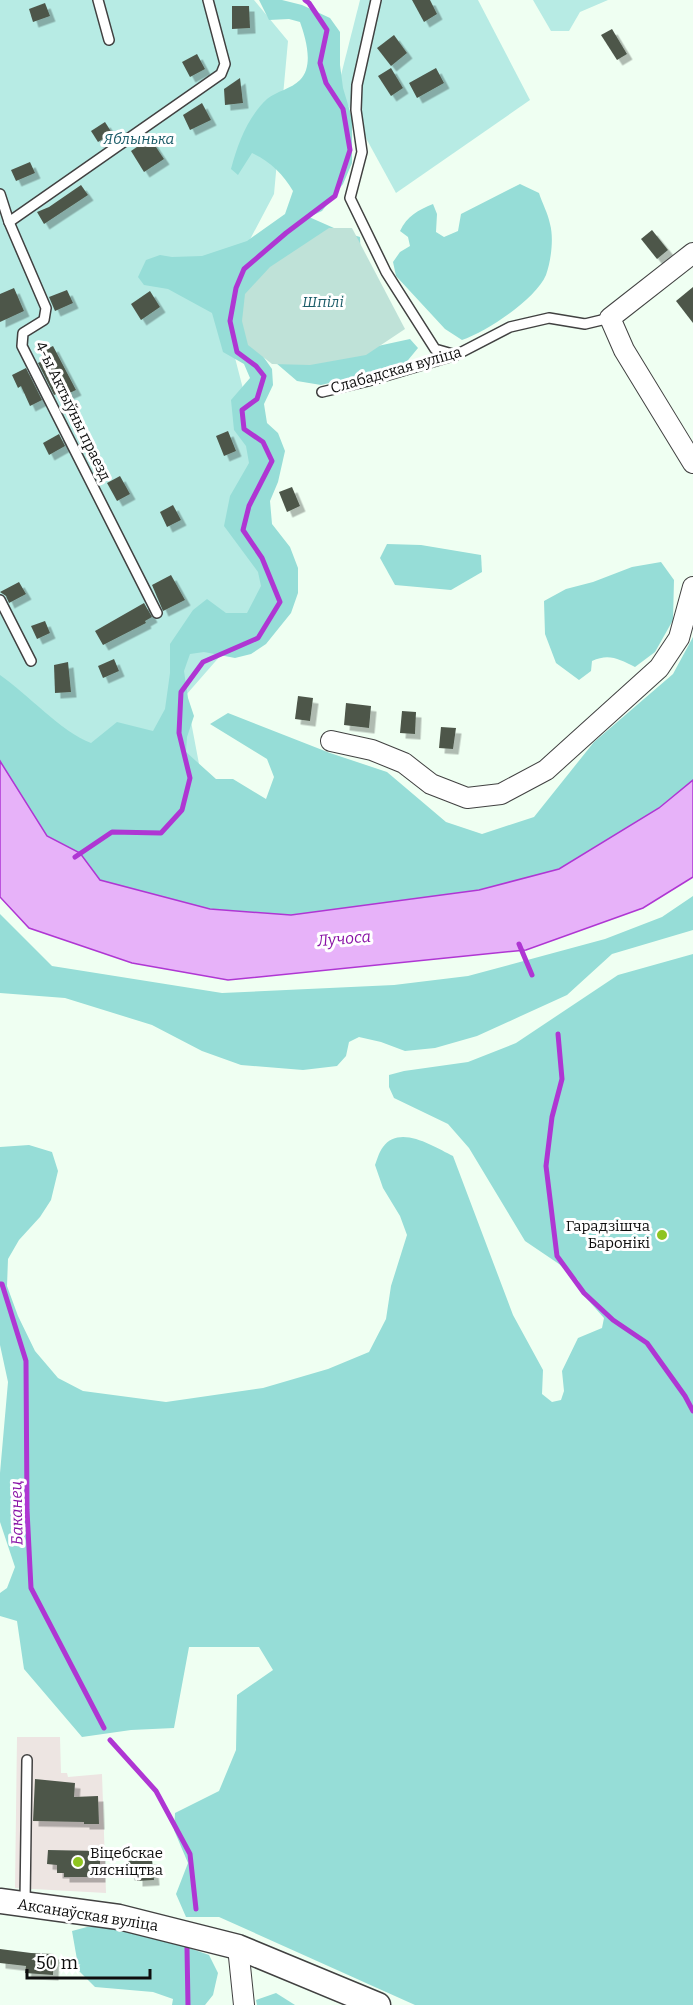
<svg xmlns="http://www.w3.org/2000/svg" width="693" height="2005" font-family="Bitter,serif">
<defs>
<filter id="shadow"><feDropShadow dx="5.5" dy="5.5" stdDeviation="0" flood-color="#0004"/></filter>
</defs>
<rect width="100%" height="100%" fill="#effff2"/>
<polygon fill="#ede5e2" points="17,1737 60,1737 61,1773 67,1773 68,1777 102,1774 106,1893 15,1888"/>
<g fill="#b7ebe4">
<polygon points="0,0 254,0 288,41 274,194 236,266 226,323 249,412 251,522 283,584 186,695 199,764 52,743 0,700"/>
<polygon points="360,0 478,0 530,100 396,193 338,87"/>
<polygon points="533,0 608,0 580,12 569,31 551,31"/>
</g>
<g fill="#96ddd7">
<path d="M259 0H282L302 5 330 18 340 32V65L343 88 352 118V163L343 184 322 211 309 217 343 232 360 237 364 349 410 339 418 348 404 365 321 385 297 381 255 345 272 369 273 385 264 404 267 423 278 433 285 451 278 482 270 501 272 524 290 547 298 568V593L291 613 266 644 251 654 235 658 204 652 190 654 184 671 188 698 194 716 187 737 186 752 216 779H233L266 799 274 777 267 759 210 724 228 713 330 753 387 772 446 822 482 834 534 817 594 742 673 674 693 637V780L659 808 559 869 479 890 291 915 210 909 100 880 80 853 47 836 0 761V675C29 695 60 731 91 743L117 722 153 731 165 709 170 673V644L193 610 207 599 226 613H247L261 586 258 572 224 526 230 496 249 463 246 446 234 430 231 400 250 378 244 364 223 352 212 313 168 289 144 285 138 277 146 260 160 255 172 257 202 256 247 241 285 214 293 191C283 174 270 161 252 153L238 175 231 169C238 143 247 118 267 99 277 91 291 89 300 80 314 66 306 39 300 22L289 19 269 20Z"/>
<path d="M520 184 539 193C542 203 548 213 550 224 554 238 551 261 546 275 536 299 486 332 462 340L445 329 396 276 393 262 400 252 410 246 408 237 400 231C407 216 418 210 433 204L437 214 436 232 444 237 458 231 461 214Z"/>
<polygon points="387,544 421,545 481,555 482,572 451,590 395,585 380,558"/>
<path d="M661 562 674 580 673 620 655 652 635 667C619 659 609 653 592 661L591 671 579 680 556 663 545 634 544 601 566 589 593 582 632 567Z"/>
<polygon points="693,896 693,930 612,954 567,995 477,1036 435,1048 405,1051 381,1042 359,1037 349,1042 346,1056 337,1066 303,1070 241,1065 202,1051 152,1025 65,998 0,993 0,914 52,966 222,993 394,985 468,976 605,939 662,917"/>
<path d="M693 954V2005H415L219 1917H186L176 1894 188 1863 174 1830 175 1813 219 1791 236 1750 237 1695 273 1670 259 1647H189L174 1728 131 1730 82 1737 24 1669 17 1621 0 1616V1593L7 1588 15 1567 0 1522V1473L8 1382 0 1345V1147L29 1145 52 1152 58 1171 51 1200 40 1217 19 1240 8 1259 7 1286 18 1316 35 1351 58 1378 83 1391 166 1402 263 1388 328 1369 369 1352 386 1319 391 1286 407 1235 400 1216 383 1188 375 1165C377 1160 379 1152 383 1147 400 1124 434 1147 453 1156L513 1315 543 1370 542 1394 552 1402 561 1400 564 1391 562 1371 578 1338 602 1328 604 1318 588 1300 578 1280 559 1264 525 1241 469 1148 448 1124 394 1098 389 1087V1075L404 1071 468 1062 516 1043 618 975Z"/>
<polygon points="87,1927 130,1927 209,1955 218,1973 213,1995 205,2005 172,2005 173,1999 153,1992 95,1987 79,1971 72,1931"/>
<polygon points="276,1993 295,2005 257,2005 256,2000"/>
</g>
<polygon fill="#bfe2d8" points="329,228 352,228 405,329 366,355 310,365 272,364 248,345 242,321 245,294 270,267"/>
<polygon fill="#e7b2f9" stroke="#af36d3" stroke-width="1.5" points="0,761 47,836 80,853 100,880 210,909 291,915 479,890 559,869 659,808 693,780 693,877 643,908 526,950 228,980 132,963 29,928 0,897"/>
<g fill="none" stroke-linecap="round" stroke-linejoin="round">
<g stroke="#af36d3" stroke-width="5">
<polyline points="75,857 112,832 161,833 182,810 190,778 179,733 181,692 203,662 258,638 280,602 262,558 243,530 249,506 272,461 263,442 244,429 242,410 257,399 264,376 256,366 237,352 230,321 236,288 244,269 286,233 335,196 350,150 343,109 326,83 320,63 327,30 309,3 305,0"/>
<polyline points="519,944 532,975"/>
<polyline points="558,1034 562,1079 552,1117 546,1166 557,1256 584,1293 613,1320 647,1343 685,1396 693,1411"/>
<polyline points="0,1284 2,1284 26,1361 27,1510 31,1588 104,1728"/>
<polyline points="110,1740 156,1791 190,1854 196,1909"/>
<polyline points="187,1948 188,2005"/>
</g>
</g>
<g fill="#4d574a" filter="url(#shadow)">
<polygon points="412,0 430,0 437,14 424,22"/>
<polygon points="45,3 50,16 33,22 29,9"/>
<polygon points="232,6 249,6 250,28 232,29"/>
<polygon points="612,29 627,54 617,60 601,35"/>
<polygon points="394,35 407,53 391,66 377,48"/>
<polygon points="197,54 205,69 190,77 182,62"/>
<polygon points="391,68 403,88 391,96 378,76"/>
<polygon points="436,68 444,83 417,98 409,83"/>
<polygon points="240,78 243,103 225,105 224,89"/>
<polygon points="202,103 211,120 190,130 183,115"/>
<polygon points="105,122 112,133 98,142 91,131"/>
<polygon points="150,138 164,159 144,172 131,151"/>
<polygon points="30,162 35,173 16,181 11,170"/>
<polygon points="81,185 88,195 44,224 37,212 49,207"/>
<polygon points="652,230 668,250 657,259 641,239"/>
<polygon points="693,287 693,323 676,301"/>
<polygon points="14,288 24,311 0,322 0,294"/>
<polygon points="67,290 73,303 55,311 49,297"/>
<polygon points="150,291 160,307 141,320 131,304"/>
<polygon points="53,346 76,390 63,396 61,392 54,395 38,363 44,360 40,352"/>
<polygon points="26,368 42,400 30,406 21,386 18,388 12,375"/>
<polygon points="228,431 236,451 224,456 216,436"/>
<polygon points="59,434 65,446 49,455 43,443"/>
<polygon points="120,476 130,494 117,501 107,483"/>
<polygon points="292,487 300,506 287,512 279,492"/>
<polygon points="173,505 181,520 167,527 160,512"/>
<polygon points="171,575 185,600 163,611 152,585"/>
<polygon points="19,582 26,594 9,603 6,596 0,592"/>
<polygon points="144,603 152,617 145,621 146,623 103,645 95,631"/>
<polygon points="45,621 50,633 37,639 31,626"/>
<polygon points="114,659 119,671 103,678 98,666"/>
<polygon points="68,662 71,692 55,693 54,665"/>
<polygon points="298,696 313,698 310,721 295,719"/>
<polygon points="346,703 371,706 369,728 344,725"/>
<polygon points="402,711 416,712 415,734 400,733"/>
<polygon points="441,727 456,728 453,749 439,748"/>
<polygon points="35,1779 75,1783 74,1797 98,1796 99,1824 84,1824 84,1822 33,1821"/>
<polygon points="48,1850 100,1851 100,1877 64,1877 64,1873 57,1873 57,1865 47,1864"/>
<polygon points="152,1859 154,1880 137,1881 137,1874 129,1875 128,1861"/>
<polygon points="0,1949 31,1953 54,1954 53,1975 25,1973 26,1966 0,1963"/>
</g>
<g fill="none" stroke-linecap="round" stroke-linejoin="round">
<g stroke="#414141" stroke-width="12">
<g id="service">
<polyline points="98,0 109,40"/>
<polyline points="376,0 357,85 356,110 362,152 350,198 386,272 435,349 456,355"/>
<polyline points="0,194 9,222 46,308 44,320 23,333 22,346 157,613"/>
<polyline points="9,222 221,74 225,64 208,0"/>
<polyline points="322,392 368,381 456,355 510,327 549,318 585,324 610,318"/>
<polyline points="0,600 31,661"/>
<polyline points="25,1902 27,1760"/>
</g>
</g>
<g stroke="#414141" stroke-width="22">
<g id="minor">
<polyline points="693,253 610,318 624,350 693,463"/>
<polyline points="331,741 372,750 404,763 431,784 467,798 501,794 546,770 659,668 679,638 693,587"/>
<polyline points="238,1947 244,2005"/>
</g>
</g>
<g stroke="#414141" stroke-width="27">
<polyline id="tertiary" points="0,1901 119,1917 238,1947 378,2005"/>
</g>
<use href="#service" stroke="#fff" stroke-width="9"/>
<use href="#minor" stroke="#fff" stroke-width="20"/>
<use href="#tertiary" stroke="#fff" stroke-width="24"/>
</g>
<g fill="#8fc420" stroke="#fff" stroke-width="2">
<circle cx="662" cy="1235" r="6"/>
<circle cx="78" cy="1862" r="6"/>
</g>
<g text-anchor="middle" stroke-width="6" stroke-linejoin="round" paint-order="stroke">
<g font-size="15" font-style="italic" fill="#1b5c69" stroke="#fff">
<text x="139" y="144">Яблынька</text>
<text x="323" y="307">Шпілі</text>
</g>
<g font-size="15" fill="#0e0e0e" stroke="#fff">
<text transform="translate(396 370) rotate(-16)" y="5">Слабадская вуліца</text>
<text transform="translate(73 411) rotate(64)" y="5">4-ы Актыўны праезд</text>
<text transform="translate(88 1915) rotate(9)" y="5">Аксанаўская вуліца</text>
</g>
<g font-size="15" fill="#0e0e0e" stroke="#fff" text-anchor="end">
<text x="650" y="1231">Гарадзішча<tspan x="650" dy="17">Баронікі</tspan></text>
<text x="90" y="1858" text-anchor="start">Віцебскае<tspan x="90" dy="17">лясніцтва</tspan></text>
</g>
<g font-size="16" font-style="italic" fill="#8912a6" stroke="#fff">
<text transform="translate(344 938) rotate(-5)" y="6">Лучоса</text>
<text transform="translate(16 1513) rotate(-91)" y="6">Баканец</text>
</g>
</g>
<path d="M27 1969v9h123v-9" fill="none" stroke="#0e0e0e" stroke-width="3"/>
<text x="36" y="1969" font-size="18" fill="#0e0e0e" stroke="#ffffff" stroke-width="4.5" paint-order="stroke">50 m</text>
</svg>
